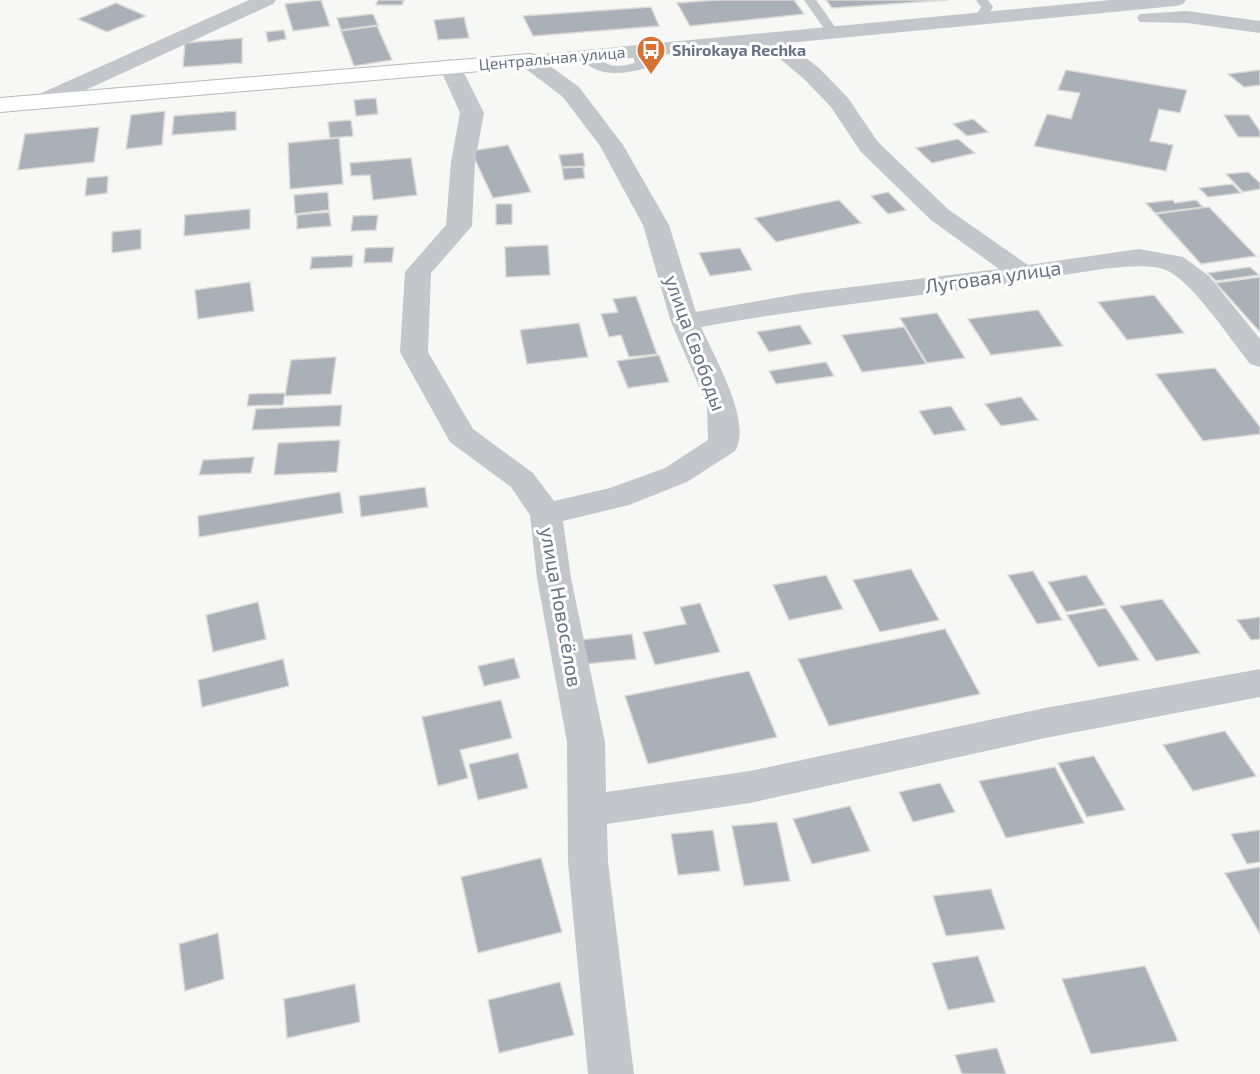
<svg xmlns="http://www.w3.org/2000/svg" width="1260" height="1074" font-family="'Exo 2',sans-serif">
<rect width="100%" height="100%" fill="#f7f7f5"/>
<g fill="#aab0b7" stroke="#d9d9d7" stroke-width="1.5">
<polygon points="321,0 330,26 293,31 285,4"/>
<polygon points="378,0 404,0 402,5 376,5"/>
<polygon points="716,0 794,0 804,14 690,26 677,3"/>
<polygon points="826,0 948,0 832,8"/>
<polygon points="116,3 146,16 107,32 78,19"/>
<polygon points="651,7 659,26 533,36 523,16"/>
<polygon points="373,14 378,25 341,30 337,18"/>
<polygon points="464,17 469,38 438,40 434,20"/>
<polygon points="377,26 392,60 354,66 341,31"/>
<polygon points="284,30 286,39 268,42 266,32"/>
<polygon points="242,38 242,63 183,67 185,43"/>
<polygon points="1066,70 1187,90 1180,113 1159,109 1150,141 1173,145 1166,171 1034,146 1047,114 1071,119 1080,93 1058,90"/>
<polygon points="1260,70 1260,85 1244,87 1228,74"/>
<polygon points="376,98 378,114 356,116 354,100"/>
<polygon points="165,111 162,145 126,149 131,115"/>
<polygon points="236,111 236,130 172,135 174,116"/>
<polygon points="1224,115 1249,115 1260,131 1260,137 1238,137"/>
<polygon points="973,119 988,132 967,136 953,124"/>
<polygon points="351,120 353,136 330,138 328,122"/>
<polygon points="99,127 94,162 18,170 25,134"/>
<polygon points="339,138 343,184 290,189 288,143"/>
<polygon points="958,139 975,153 932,163 916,148"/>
<polygon points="508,145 531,192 493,198 471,151"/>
<polygon points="583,153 585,166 562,167 559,155"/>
<polygon points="411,158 417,195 373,200 370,175 351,176 350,163"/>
<polygon points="583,167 585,178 564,180 562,168"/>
<polygon points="1248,172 1260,183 1260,189 1243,192 1226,174"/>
<polygon points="108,176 107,193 85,196 87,178"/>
<polygon points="1232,184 1241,193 1208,197 1199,188"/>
<polygon points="328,192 329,210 295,214 294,195"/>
<polygon points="888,192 906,210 888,214 871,196"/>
<polygon points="839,200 861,223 776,242 755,218"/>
<polygon points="1173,200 1175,203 1196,200 1203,207 1155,213 1146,203"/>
<polygon points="496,204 512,204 512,224 496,225"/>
<polygon points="1209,207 1256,256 1201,264 1156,214"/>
<polygon points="250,209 250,229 184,236 185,215"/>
<polygon points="329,212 331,226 297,229 297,215"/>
<polygon points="378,215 376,230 351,231 353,216"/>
<polygon points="141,229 141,249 112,253 112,232"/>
<polygon points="548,245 550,275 506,277 505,247"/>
<polygon points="394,247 392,262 364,263 365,248"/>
<polygon points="740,248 752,270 710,276 699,253"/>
<polygon points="353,255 352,267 310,269 312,257"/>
<polygon points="1250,267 1259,275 1216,281 1208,273"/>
<polygon points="1260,277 1260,332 1216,283"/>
<polygon points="250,282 254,311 198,319 195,290"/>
<polygon points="1154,295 1184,333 1127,340 1098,302"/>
<polygon points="636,296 657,354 629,357 621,335 609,337 601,314 618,312 613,299"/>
<polygon points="1038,310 1063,346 991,355 968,319"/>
<polygon points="937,313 965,358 927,363 900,318"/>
<polygon points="579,323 588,357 527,364 520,330"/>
<polygon points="800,325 812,344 769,352 757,332"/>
<polygon points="904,327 926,364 862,372 842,335"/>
<polygon points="659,355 669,382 628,388 617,361"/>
<polygon points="336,357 331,394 285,396 291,360"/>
<polygon points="826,362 834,376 776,384 769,371"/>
<polygon points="1215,368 1260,427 1260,434 1203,441 1156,374"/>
<polygon points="285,393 283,405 247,406 249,394"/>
<polygon points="1021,397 1038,420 1001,426 985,404"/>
<polygon points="342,405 340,426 252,430 256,409"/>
<polygon points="951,406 966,430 934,435 919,411"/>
<polygon points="340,440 337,472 274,475 278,443"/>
<polygon points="254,457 251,473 199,475 203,460"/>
<polygon points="425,487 428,507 361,517 359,496"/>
<polygon points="340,492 343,513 199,537 198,516"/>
<polygon points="911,569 939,620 880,632 853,580"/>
<polygon points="1033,571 1062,620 1037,624 1008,575"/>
<polygon points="826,575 843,609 789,620 773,585"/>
<polygon points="1086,575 1105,605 1066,612 1048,582"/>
<polygon points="1162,599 1200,653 1156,661 1120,606"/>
<polygon points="258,602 266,639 213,652 206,615"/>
<polygon points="700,603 720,652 655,665 643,632 686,624 680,607"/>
<polygon points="1106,608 1139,660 1098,667 1067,615"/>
<polygon points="1260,617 1260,639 1251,640 1237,620"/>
<polygon points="945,629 980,694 829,726 798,659"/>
<polygon points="632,634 636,659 585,664 581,640"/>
<polygon points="514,658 520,678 484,686 478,666"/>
<polygon points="283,659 289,686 202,707 198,680"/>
<polygon points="749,671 777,737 648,764 625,696"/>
<polygon points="501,700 512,738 460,750 468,778 438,786 422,717"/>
<polygon points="1225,731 1256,776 1193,791 1163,745"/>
<polygon points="518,753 528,788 478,800 469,764"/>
<polygon points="1094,756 1125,810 1087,817 1058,763"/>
<polygon points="1055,767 1084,823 1006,838 979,781"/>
<polygon points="940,783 955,812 913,822 899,792"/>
<polygon points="850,806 870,851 812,864 793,819"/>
<polygon points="777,822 790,881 744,886 732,826"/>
<polygon points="713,830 720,871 678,875 671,834"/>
<polygon points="1260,830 1260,862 1247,864 1231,834"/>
<polygon points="541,858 562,932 478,953 461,877"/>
<polygon points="1260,867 1260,934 1225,873"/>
<polygon points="991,889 1005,929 946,936 933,896"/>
<polygon points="218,933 224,979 185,991 179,944"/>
<polygon points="978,956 995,1002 948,1010 932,963"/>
<polygon points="1145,966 1178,1041 1091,1054 1062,979"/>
<polygon points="560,982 574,1035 499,1053 488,1000"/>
<polygon points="355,984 360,1022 287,1038 284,999"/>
<polygon points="997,1048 1006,1074 962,1074 955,1055"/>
</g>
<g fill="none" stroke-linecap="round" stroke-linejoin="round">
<g stroke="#b6b9be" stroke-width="2">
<polygon id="secondary" points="530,54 538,56 541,61 538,66 0,112 0,98"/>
</g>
<g fill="#c3c6ca" fill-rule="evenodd">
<polygon points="804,0 816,0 838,31 836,34 828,34"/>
<polygon points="976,0 988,0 993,7 984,22 976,22 974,19 981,7"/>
<path d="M637 46 643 50 648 65 647 68C621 75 596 78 577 55L583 51C608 58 602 72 635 63L631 50Z"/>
</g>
<g fill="#c3c6ca" fill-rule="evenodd">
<polygon points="249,0 276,0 273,4 53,105 45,107 37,105 34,100 37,95"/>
<path d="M1111 0H1186L1183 4 1176 6 787 43 820 69 848 98 878 142 949 210 1028 265 1139 249 1183 257 1209 276 1260 339V367L1250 364C1231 340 1192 281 1166 270 1139 258 1054 278 1021 282 914 296 808 308 701 327 714 356 753 423 735 451L687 482 629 505 563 521 571 578 605 742 606 792 750 771 1045 708 1260 669V697L1045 738 750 803 607 824 608 862 634 1074H588L568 862 567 742 537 578 530 515 511 487 450 442 400 352 405 272 446 225 451 162 460 113 439 66 442 61 450 59 458 61 484 113 475 162 472 226 431 273 428 352 473 429 533 473 554 501 610 488 665 468 708 440 707 405 671 322 643 225 600 146 563 97 522 66 519 61 522 56ZM764 45 804 79 831 107 861 152 931 220 999 269 803 293 696 312 669 225 623 145 579 87 550 66Z"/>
<polygon points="1187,11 1260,21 1260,33 1187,23 1140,22 1137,18 1140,14"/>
</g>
<use href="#secondary" fill="#fff" fill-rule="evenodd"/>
</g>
<defs>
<g id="bus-pin" transform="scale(1.5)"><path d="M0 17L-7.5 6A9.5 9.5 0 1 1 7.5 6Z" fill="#d87134" stroke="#fff"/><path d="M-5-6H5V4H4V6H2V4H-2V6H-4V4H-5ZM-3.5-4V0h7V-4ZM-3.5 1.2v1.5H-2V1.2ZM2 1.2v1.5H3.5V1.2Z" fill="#fff"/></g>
</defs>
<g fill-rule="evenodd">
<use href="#bus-pin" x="651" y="50"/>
</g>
<g text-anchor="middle" stroke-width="6" stroke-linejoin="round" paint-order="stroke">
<g font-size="16" font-weight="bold" fill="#687484" stroke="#fff" text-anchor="start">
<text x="672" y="56">Shirokaya Rechka</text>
</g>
<g font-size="16" fill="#687484" stroke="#fff">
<text transform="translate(552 58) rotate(-5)" y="6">Центральная улица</text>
</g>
<g font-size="20" fill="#687484" stroke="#fff">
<text transform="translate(993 277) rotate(-8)" y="7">Луговая улица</text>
<text transform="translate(695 343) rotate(70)" y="7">улица Свободы</text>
<text transform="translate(561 607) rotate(80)" y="7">улица Новосёлов</text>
</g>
</g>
</svg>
